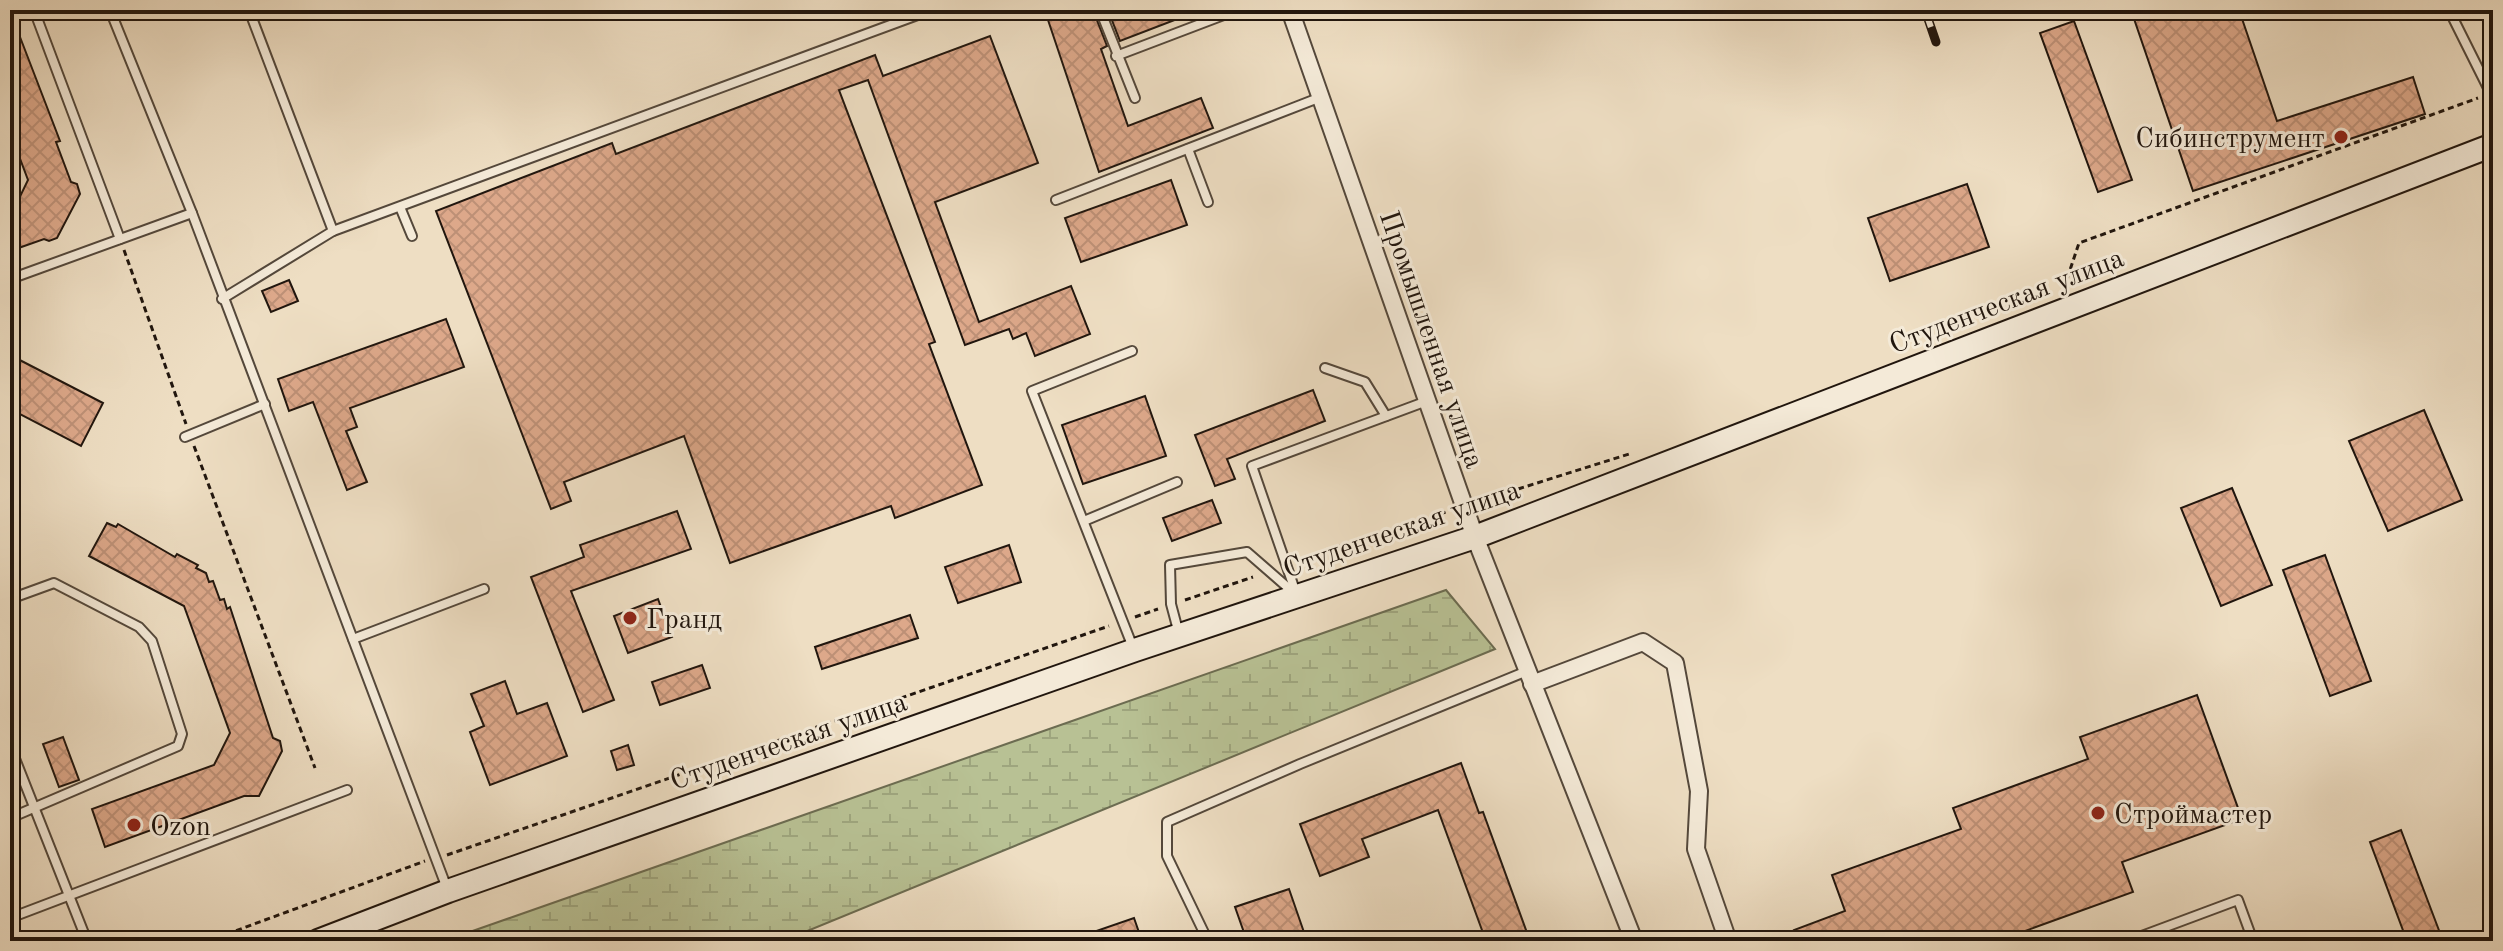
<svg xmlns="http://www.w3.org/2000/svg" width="2503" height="951" font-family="'Old Standard TT',serif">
<defs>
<pattern id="wetland-marsh" width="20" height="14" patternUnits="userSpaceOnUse" patternTransform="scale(2)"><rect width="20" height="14" fill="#b8c194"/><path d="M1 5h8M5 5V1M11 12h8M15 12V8" fill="none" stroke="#9ea57e"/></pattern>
<pattern id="building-cross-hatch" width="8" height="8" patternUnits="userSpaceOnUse" patternTransform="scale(2)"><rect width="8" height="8" fill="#dda88a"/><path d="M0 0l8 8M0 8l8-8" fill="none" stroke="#bd9076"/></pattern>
</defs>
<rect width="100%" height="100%" fill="#eedec3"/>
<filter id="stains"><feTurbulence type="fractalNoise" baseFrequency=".0025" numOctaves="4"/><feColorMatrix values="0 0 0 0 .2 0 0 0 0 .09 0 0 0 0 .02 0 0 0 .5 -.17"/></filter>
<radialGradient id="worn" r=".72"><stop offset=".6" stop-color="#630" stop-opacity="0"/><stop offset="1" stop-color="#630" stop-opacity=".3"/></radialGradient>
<polygon fill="url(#wetland-marsh)" stroke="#6c6c51" stroke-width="2" points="1446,590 1495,649 783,941 444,941"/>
<g fill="url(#building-cross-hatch)" stroke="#21160e" stroke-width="2">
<polygon points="1079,10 1093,10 1107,46 1101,49 1128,126 1201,98 1213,128 1099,172 1048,20"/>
<polygon points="1108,10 1198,10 1198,11 1120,41"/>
<polygon points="2131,10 2239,10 2277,121 2413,77 2425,114 2193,191"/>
<polygon points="10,11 60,141 56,142 71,182 77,184 80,194 57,238 49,241 44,239 10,251 10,209 15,207 28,180 10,132"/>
<polygon points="2074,21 2132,180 2098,192 2040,33"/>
<polygon points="990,36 1038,163 935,202 979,322 1071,286 1090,334 1035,356 1026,333 1013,339 1009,329 965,345 868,80 839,90 935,342 929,344 982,485 895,518 891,506 730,563 684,436 564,482 571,501 551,509 436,211 612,143 616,154 875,55 883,76"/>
<polygon points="1171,180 1187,225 1081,262 1065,218"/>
<polygon points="1967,184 1989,247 1890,281 1868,218"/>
<polygon points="289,280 298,301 271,312 262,291"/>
<polygon points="446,319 464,367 350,408 357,427 346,431 367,482 347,490 313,402 289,411 278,379"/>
<polygon points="10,355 103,403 81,446 10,409"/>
<polygon points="1313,390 1325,421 1227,459 1235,479 1215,486 1195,435"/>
<polygon points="1145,396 1166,456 1083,484 1062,425"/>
<polygon points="2424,410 2462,500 2388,531 2349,441"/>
<polygon points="2232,488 2272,585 2221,606 2181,508"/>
<polygon points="1212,500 1221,523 1172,541 1163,518"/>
<polygon points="677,511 691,549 571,591 614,700 583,712 531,577 584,557 580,545"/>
<polygon points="107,523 116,527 118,524 175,557 177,554 198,565 196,568 206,573 209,582 213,581 220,600 224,599 227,609 230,607 273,738 280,741 282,751 259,796 244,796 105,847 92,809 214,765 230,733 184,606 89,556"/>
<polygon points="1009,545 1021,582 958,603 945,567"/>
<polygon points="2325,555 2371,681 2330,696 2283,570"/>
<polygon points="658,599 672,637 628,653 614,616"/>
<polygon points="910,615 918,638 822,669 815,647"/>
<polygon points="702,665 710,688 660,705 652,682"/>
<polygon points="505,681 517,714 547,703 567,756 490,785 470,732 484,726 471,694"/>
<polygon points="2197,695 2242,819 2122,862 2133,892 2011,936 2013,941 1798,941 1794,930 1845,911 1832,875 1961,829 1953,808 2088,759 2080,737"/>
<polygon points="63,737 79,780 59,787 43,744"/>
<polygon points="628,745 634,765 617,770 611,751"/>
<polygon points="1461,763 1479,813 1483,812 1530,941 1486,941 1438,810 1362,839 1369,857 1320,876 1300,824"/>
<polygon points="2401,830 2443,941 2407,941 2370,842"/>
<polygon points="1289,889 1307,941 1247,941 1235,907"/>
<polygon points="1134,918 1142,941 1074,941 1073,939"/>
</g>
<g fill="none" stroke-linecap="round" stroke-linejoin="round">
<g stroke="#54483b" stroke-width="12">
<g id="service">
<polyline points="34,10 120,239"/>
<polyline points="110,10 192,213 448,891"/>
<polyline points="1100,10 1135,98"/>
<polyline points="2449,10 2493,98"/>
<polyline points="1116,56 1237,10"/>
<polyline points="1188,149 1208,202"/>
<polyline points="1056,200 1321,97"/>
<polyline points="400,207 412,236"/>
<polyline points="333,231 931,10"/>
<polyline points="10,279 192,213"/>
<polyline points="222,299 333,231 249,10"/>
<polyline points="1132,351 1032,391 1134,650"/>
<polyline points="1325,368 1365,382 1386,416"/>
<polyline points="185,437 265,404"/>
<polyline points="1084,521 1177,482"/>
<polyline points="1297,596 1252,466 1427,401"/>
<polyline points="10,599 54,583 139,627 152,641 182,734 178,746 10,818"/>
<polyline points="1179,634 1171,604 1170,565 1247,552 1294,593"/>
<polyline points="353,639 484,589"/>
<polyline points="10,746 87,941"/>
<polyline points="10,918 347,790"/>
<polyline points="1208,941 1167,856 1167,822 1300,764 1527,671"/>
<polyline points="2128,941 2238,900 2253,941"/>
</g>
</g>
<g stroke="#54483b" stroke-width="20">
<g id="minor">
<polyline points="1290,10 1475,537 1634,941"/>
<polyline points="1532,684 1643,642 1675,663 1699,791 1696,849 1728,941"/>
</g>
</g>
<g stroke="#21160e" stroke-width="26">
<polyline id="secondary" points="318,941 448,891 1135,650 1475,537 2493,145"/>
</g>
<g stroke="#21160e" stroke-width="3" stroke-dasharray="6 4" stroke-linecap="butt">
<polyline points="124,250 186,424"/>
<polyline points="2064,288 2079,243 2478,98"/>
<polyline points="194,446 315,768"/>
<polyline points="1480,501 1629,454"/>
<polyline points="1297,560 1446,512"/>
<polyline points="1185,600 1253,577"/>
<polyline points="1135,617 1158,609"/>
<polyline points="447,855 1109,626"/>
<polyline points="208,941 425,861"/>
</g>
<use href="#service" stroke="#f4ead8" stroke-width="8"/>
<use href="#minor" stroke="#f4ead8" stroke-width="16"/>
<use href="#secondary" stroke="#f4ead8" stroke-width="22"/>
<g stroke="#21160e" stroke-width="9">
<polyline id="rail" points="1925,10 1936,42"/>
</g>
<use href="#rail" stroke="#f4ead8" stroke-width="6" stroke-dasharray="18" stroke-linecap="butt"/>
</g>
<g fill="#8f2418" stroke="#f4ead8" stroke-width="3">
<circle cx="2341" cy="137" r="8"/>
<circle cx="630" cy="618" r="8"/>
<circle cx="2098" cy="813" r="8"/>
<circle cx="134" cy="825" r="8"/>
</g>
<g text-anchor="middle" stroke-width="6" stroke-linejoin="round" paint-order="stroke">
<g font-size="28" fill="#21160e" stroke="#f4ead8" text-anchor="start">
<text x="2325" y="147" text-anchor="end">Сибинструмент</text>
<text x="646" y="628">Гранд</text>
<text x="2114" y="823">Строймастер</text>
<text x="150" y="835">Ozon</text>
</g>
<g font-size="28" fill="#21160e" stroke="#f4ead8">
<text transform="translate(2006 300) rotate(-21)" y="10">Студенческая улица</text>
<text transform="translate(1433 339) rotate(71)" y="10">Промышленная улица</text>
<text transform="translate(1401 528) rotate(-19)" y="10">Студенческая улица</text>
<text transform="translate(788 740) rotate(-19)" y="10">Студенческая улица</text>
</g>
</g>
<rect width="2503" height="951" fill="none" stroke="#eedec3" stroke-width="40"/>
<rect x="12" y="12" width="2479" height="927" fill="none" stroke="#21160e" stroke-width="4"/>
<rect x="20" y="20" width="2463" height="911" fill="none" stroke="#21160e" stroke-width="2"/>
<rect width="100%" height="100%" filter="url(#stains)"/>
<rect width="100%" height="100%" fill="url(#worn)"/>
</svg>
